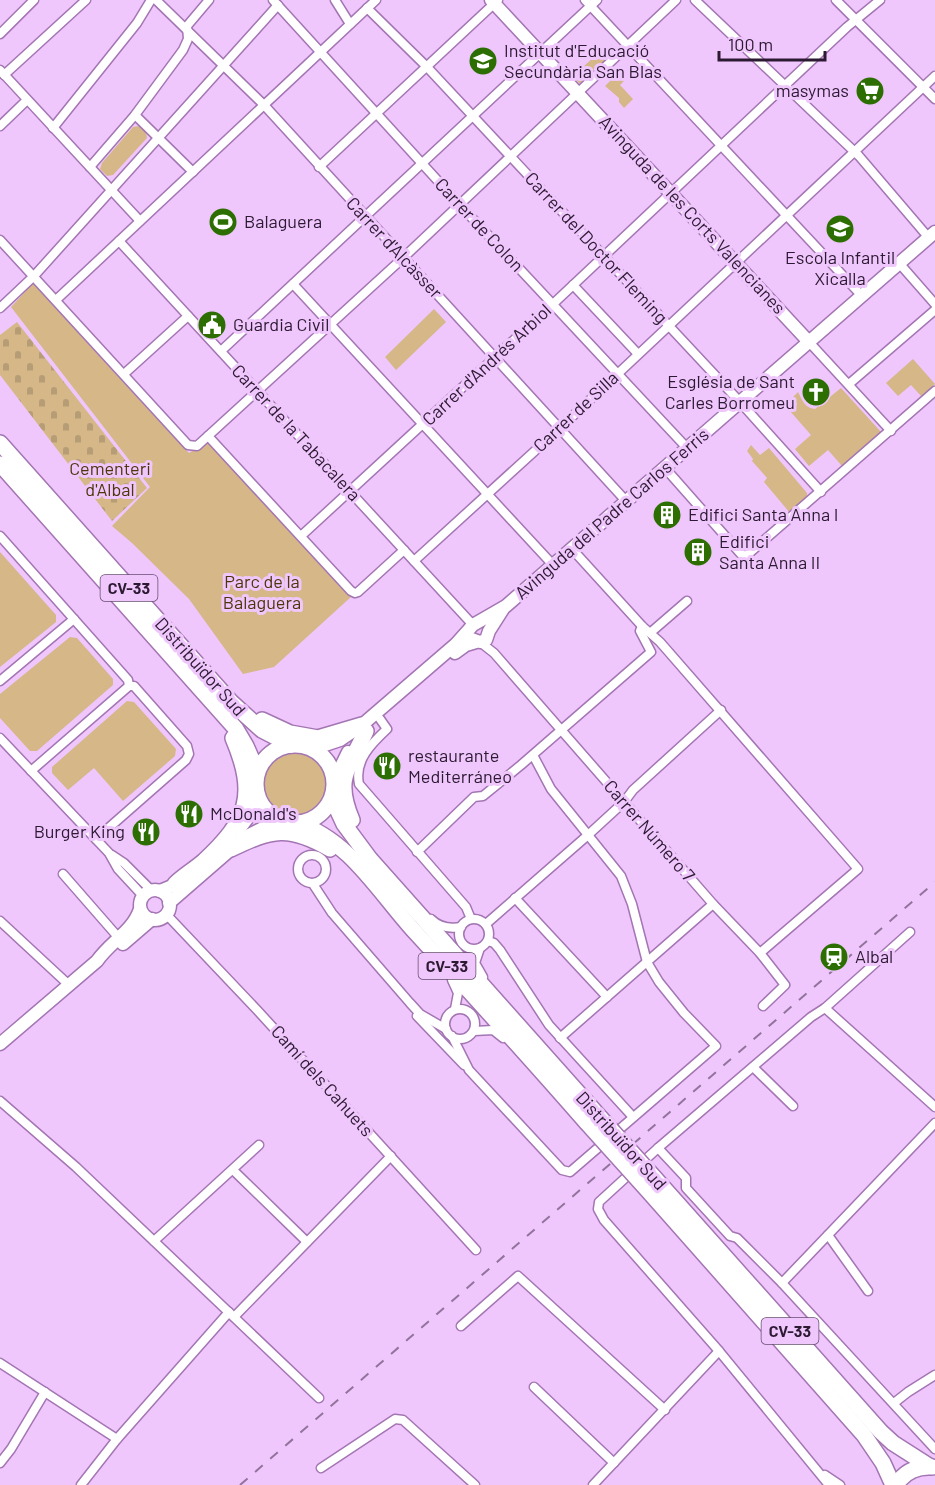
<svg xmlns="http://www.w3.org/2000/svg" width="935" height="1485" font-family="Barlow,sans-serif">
<defs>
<pattern id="cemetery-stones" width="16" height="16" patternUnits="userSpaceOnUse" patternTransform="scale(1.5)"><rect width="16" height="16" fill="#d5b788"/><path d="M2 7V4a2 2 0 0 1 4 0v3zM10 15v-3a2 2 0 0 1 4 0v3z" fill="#b79d76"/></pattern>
</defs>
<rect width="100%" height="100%" fill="#efc7fc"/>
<g fill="#d5b788">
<polygon points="605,47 607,50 603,54 607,59 580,84 573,76"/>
<polygon points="617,74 624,81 620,85 633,99 624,108 619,102 619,98 605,86"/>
<polygon points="139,126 146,132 147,138 113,175 107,176 100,169 102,163 133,127"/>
<polygon points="34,282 92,348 189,453 209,441 352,596 274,667 243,674 189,599 132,543 112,526 150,487 11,307"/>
<polygon points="434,309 446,322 396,370 385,357"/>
<polygon points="913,359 935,384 922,397 911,385 898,396 886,383"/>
<path d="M841 388 881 432 842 466 828 450 809 466 795 449 811 435 790 411 797 404 792 398 798 392C802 399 804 408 815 409Z"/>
<polygon points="751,445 760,455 769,448 807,493 807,498 790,513 764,482 767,478 752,461 753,459 747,451"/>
<polygon points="0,552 56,615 56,622 0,667"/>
<polygon points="70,637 77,638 113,679 113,685 37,751 30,751 0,718 0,694"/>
<polygon points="127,701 134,702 176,749 175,756 123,801 94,768 68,790 52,773 52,767"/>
<circle cx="295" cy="784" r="33"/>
</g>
<polygon fill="url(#cemetery-stones)" points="17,322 147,488 112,521 0,375 0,335"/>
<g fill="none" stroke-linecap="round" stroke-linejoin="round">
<g stroke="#a475b3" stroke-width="11">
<g id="street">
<polyline points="156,0 264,105 626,501"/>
<polyline points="273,0 459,204 687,448"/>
<polyline points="335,0 350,24"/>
<polyline points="585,0 862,296"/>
<polyline points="695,0 859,156 929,238"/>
<polyline points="836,0 935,99"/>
<polyline points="367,8 427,67 740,402 821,492"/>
<polyline points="0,34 34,0"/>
<polyline points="0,70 140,221"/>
<polyline points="4,75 86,0"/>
<polyline points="135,115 193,172"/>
<polyline points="0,126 27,100"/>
<polyline points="53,128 137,23 151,0"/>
<polyline points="90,167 135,115 183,50 188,39 187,26 209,0"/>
<polyline points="319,167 498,0"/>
<polyline points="0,240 188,445 197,446 403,258 676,0"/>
<polyline points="119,241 473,625"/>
<polyline points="899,263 935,304"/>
<polyline points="293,284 553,565"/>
<polyline points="573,285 638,354"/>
<polyline points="56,300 376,0"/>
<polyline points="0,308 34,276 278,5"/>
<polyline points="809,342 891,431"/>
<polyline points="221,351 597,0"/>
<polyline points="124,374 188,316"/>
<polyline points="849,384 935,310"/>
<polyline points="208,436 351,591 355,593 358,592 404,550"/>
<polyline points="665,468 741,554 746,556 935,391"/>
<polyline points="0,536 128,680 129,686"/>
<polyline points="301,536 553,304 847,27 880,0"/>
<polyline points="572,549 642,626 660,642 858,869 760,953"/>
<polyline points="414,561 560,428 935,76"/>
<polyline points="650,633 687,601"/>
<polyline points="480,642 494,653 713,904 760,953 785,985 763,1006"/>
<polyline points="0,681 74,619"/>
<path d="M380 719 387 729C372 743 354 760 359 784L466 907 471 919"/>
<polyline points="0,738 109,853 118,869 143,896"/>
<polyline points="31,771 129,686"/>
<polyline points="96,839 186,760 189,754 187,746 134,686 129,686"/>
<polyline points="417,852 474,797 483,796 521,765 651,652 640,631 642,626"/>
<circle cx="312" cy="869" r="14"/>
<polyline points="112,855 124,863 151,890"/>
<polyline points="63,874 118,937"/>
<polyline points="313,884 332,913 410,1003 420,1014 446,1029"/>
<polyline points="515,898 607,997"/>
<polyline points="166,914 258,1011 476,1250"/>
<circle cx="474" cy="934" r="15"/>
<path d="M431 919C439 927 450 929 461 927"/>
<polyline points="0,921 69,985"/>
<polyline points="486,924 588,835 624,802 633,790 721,710"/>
<polyline points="488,941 494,943 500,950 549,1025 633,1117"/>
<polyline points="480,948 475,963 483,977"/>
<polyline points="452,980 458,993 455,1009"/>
<polyline points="825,1008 935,1107"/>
<circle cx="460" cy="1024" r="15"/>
<polyline points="417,1016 464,1065"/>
<polyline points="474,1031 493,1030 503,1038"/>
<polyline points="452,1036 469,1070 562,1170 570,1172 716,1046 684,1013 659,982 647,962 632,904 621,876 551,789 533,755"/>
<polyline points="560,1038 713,904"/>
<polyline points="753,1067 793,1106"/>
<polyline points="0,1101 76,1167 319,1398"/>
<polyline points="658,1148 686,1178 686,1188 730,1236 737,1238 782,1283 935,1449"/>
<polyline points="233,1170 307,1242"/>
<polyline points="828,1235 868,1291"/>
<polyline points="154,1241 259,1145"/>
<polyline points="782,1283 935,1123"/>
<polyline points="234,1317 391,1156"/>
<polyline points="461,1326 518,1276 665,1410"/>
<polyline points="0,1363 117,1439"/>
<polyline points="534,1387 614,1463"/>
<polyline points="894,1403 908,1392 935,1375"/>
<polyline points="0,1463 11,1449 45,1392"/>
<polyline points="321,1468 395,1419 403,1420 475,1485"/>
<polyline points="825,1475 840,1485"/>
<polyline points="81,1485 117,1439 229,1312"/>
<polyline points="593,1485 719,1351"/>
<polyline points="829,1485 719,1351 604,1220 598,1209 599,1202 658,1148 811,1017 825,1008 910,932"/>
</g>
</g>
<g stroke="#a475b3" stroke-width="15">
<g id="secondary">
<polyline points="491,0 809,342"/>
<polyline points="472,639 480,642 486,640 489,631 503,609"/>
<polyline points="455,653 466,645 476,642"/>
<polyline points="313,749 340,740 362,725 456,644 473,625 506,606 935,232"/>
<polyline points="334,781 348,752"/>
<polyline points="238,831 250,815 257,795"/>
<circle cx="155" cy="905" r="15"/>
<polyline points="160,891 184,881"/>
<polyline points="169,903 245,837 279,820"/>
<polyline points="123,944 152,919"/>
<path d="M0 1044 97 961C110 942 133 931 140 909"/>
</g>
</g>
<g stroke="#a475b3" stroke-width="18">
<g id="highway">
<polyline points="0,443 231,702 262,730 291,745"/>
<polyline points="0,464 236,729 246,746 257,771"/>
<polyline points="262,720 290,733 318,738 362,725"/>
<circle cx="295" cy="784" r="39"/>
<polyline points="332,798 344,824 370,859 597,1114"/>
<path d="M352 820C334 778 349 768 366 731"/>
<path d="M297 823C350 840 380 894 416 933 474 996 531 1059 587 1123"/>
<path d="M231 849C272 829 289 825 330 849"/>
<path d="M175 884C184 875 195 869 204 861 248 820 257 795 233 738"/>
<polyline points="661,1185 881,1432 893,1443 929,1466"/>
<polyline points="651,1194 864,1435 883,1463 893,1485"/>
<path d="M896 1485C904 1472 916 1466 932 1467"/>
</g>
</g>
<use href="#street" stroke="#fff" stroke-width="8"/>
<use href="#secondary" stroke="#fff" stroke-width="12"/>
<use href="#highway" stroke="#fff" stroke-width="15"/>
<polyline stroke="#91739b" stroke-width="2" stroke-dasharray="10 10" stroke-linecap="butt" points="240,1485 935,882"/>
<g stroke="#a475b3" stroke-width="18" stroke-linecap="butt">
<g id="highway-bridge">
<polyline points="597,1114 661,1185"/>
<polyline points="587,1123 651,1194"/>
</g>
</g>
<use href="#highway-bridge" stroke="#fff" stroke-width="15"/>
</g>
<defs>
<g id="school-disc" transform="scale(1.5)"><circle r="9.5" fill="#2d6e03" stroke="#efc7fc"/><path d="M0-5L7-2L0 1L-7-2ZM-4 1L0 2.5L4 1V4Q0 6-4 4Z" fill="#fff"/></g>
<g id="supermarket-disc" transform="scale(1.5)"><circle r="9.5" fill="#2d6e03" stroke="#efc7fc"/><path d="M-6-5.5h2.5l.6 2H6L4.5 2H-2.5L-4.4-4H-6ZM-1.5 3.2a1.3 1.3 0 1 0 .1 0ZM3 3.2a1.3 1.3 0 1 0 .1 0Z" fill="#fff"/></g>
<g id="stadium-disc" transform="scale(1.5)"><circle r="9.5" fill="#2d6e03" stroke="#efc7fc"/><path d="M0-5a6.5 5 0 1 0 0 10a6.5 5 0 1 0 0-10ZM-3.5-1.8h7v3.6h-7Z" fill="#fff"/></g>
<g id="civic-disc" transform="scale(1.5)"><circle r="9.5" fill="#2d6e03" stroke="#efc7fc"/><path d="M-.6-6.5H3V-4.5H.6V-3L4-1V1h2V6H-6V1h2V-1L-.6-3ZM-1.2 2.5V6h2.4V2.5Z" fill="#fff"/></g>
<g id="church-disc" transform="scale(1.5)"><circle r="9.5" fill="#2d6e03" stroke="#efc7fc"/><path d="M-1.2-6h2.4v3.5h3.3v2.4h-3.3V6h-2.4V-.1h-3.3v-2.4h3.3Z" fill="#fff"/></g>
<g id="building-disc" transform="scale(1.5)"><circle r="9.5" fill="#2d6e03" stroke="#efc7fc"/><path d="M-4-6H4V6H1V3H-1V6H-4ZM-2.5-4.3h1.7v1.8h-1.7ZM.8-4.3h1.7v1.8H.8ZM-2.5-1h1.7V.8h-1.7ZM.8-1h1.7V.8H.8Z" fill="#fff"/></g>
<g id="restaurant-disc" transform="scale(1.5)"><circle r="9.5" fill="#2d6e03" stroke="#efc7fc"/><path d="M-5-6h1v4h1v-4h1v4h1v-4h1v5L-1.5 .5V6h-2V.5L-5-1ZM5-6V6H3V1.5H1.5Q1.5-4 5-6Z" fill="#fff"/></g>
<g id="station-disc" transform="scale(1.5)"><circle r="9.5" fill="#2d6e03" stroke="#efc7fc"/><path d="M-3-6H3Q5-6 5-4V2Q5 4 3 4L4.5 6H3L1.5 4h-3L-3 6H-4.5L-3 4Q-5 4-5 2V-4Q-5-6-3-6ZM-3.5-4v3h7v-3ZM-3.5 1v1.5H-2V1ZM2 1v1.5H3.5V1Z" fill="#fff"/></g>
</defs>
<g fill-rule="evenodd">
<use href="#school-disc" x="483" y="61"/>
<use href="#supermarket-disc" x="870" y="91"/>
<use href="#stadium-disc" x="223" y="222"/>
<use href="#school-disc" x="840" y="229"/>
<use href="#civic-disc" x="212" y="325"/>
<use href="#church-disc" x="816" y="392"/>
<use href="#building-disc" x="667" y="515"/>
<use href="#building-disc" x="698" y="552"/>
<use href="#restaurant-disc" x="387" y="766"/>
<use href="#restaurant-disc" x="189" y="814"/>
<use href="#restaurant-disc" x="146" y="832"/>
<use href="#station-disc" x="834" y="957"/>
</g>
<g text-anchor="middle" stroke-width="6" stroke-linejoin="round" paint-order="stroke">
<g fill="#efc7fc" stroke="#664d6f" stroke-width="1.5">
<rect x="100.5" y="575" width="57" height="26" rx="4.5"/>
<rect x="418.5" y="953" width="57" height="26" rx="4.5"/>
<rect x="761.5" y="1318" width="57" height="26" rx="4.5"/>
</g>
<g font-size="16" font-weight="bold" fill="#2c1932">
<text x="129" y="594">CV-33</text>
<text x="447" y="972">CV-33</text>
<text x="790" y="1337">CV-33</text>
</g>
<g font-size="18" fill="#2c1932" stroke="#efc7fc" text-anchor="start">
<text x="504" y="57">Institut d'Educació<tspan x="504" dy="21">Secundària San Blas</tspan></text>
<text x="849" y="97" text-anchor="end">masymas</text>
<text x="244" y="228">Balaguera</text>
<text x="840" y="264" text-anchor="middle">Escola Infantil<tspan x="840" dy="21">Xicalla</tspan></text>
<text x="233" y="331">Guardia Civil</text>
<text x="795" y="388" text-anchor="end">Església de Sant<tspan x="795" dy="21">Carles Borromeu</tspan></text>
<text x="688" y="521">Edifici Santa Anna I</text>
<text x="719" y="548">Edifici<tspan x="719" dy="21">Santa Anna II</tspan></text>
<text x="408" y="762">restaurante<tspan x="408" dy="21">Mediterráneo</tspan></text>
<text x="210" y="820">McDonald's</text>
<text x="125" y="838" text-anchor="end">Burger King</text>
<text x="855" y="963">Albal</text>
</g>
<g font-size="18" fill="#2c1932" stroke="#efc7fc">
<text transform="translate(692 215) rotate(47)" y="6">Avinguda de les Corts Valencianes</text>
<text transform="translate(479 225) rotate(47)" y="6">Carrer de Colon</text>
<text transform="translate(394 248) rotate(47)" y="6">Carrer d'Alcàsser</text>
<text transform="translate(596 248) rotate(47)" y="6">Carrer del Doctor Fleming</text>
<text transform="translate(487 365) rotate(-43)" y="6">Carrer d'Andrés Arbiol</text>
<text transform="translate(576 412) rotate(-43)" y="6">Carrer de Silla</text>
<text transform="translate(296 433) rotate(47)" y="6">Carrer de la Tabacalera</text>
<text transform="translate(612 514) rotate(-41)" y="6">Avinguda del Padre Carlos Ferris</text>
<text transform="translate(200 667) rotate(48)" y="6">Distribuïdor Sud</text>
<text transform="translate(649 831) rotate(49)" y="6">Carrer Número 7</text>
<text transform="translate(322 1081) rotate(48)" y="6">Camí dels Cahuets</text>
<text transform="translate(621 1141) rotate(48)" y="6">Distribuïdor Sud</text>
</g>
<g font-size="18" fill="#4e3608" stroke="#efc7fc">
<text x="110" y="475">Cementeri<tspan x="110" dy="21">d'Albal</tspan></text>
<text x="262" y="588">Parc de la<tspan x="262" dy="21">Balaguera</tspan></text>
</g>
</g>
<path d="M719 51v9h106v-9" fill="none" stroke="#2c1932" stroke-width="3"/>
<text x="728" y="51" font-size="18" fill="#2c1932" stroke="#efc7fc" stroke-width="4.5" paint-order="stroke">100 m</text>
</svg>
